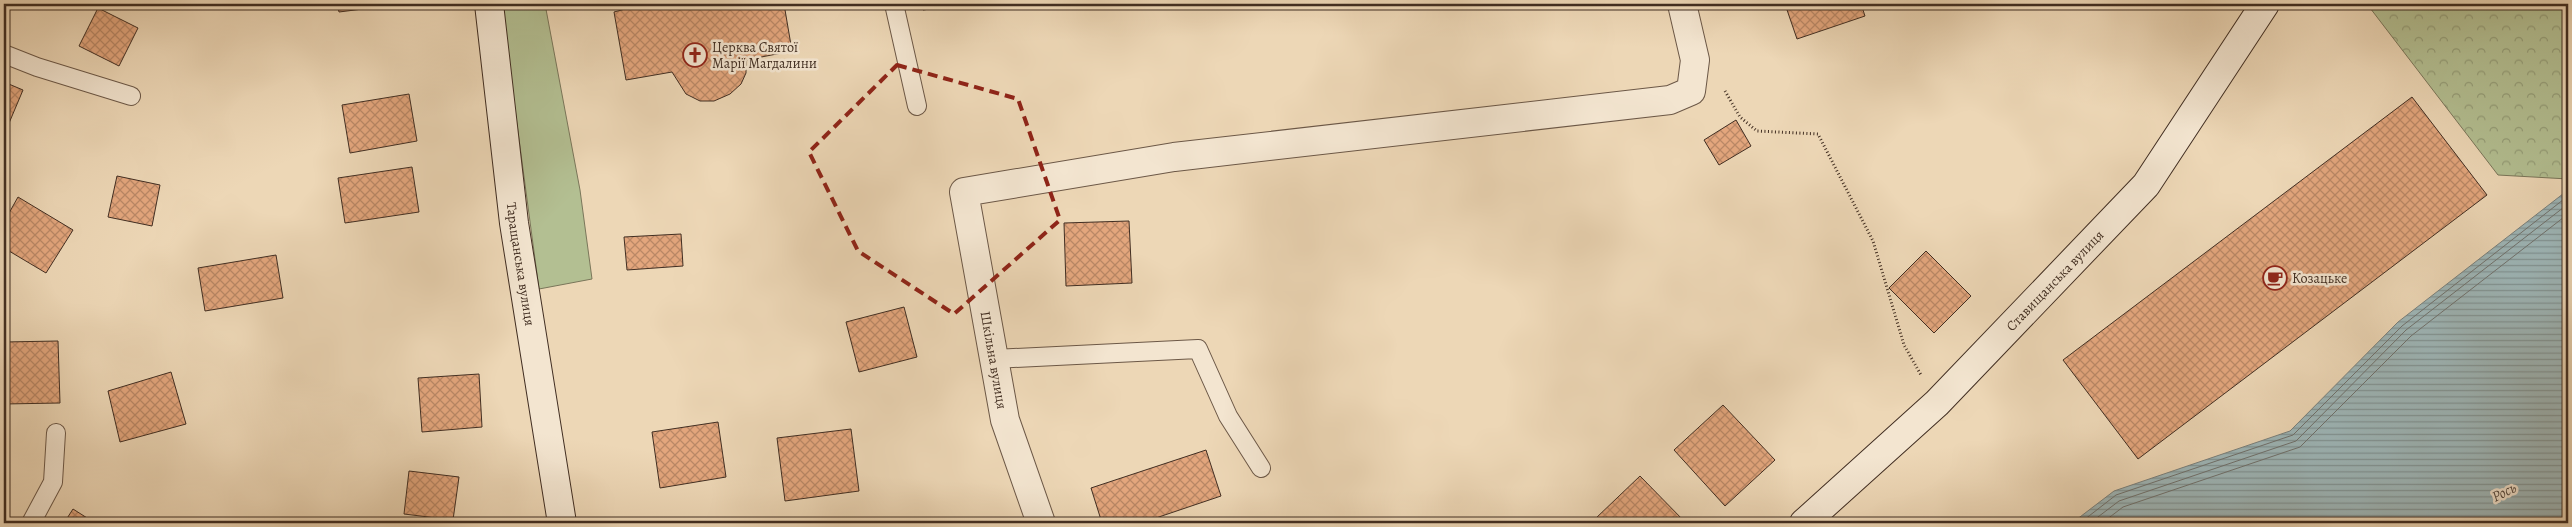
<svg xmlns="http://www.w3.org/2000/svg" width="2572" height="527" font-family="Alegreya,serif">
<defs>
<pattern id="forest-crowns" width="20" height="18" patternUnits="userSpaceOnUse" patternTransform="scale(1.25)"><rect width="20" height="18" fill="#b3bf92"/><path d="M2 6a3 3 0 1 1 6 0M12 15a3 3 0 1 1 6 0" fill="none" stroke="#939c77"/></pattern>
<pattern id="water-rules" width="6" height="5" patternUnits="userSpaceOnUse" patternTransform="scale(1.25)"><rect width="6" height="5" fill="#9eb7b9"/><path d="M0 2.5h6" fill="none" stroke="#829596"/></pattern>
<pattern id="building-cross-hatch" width="8" height="8" patternUnits="userSpaceOnUse" patternTransform="scale(1.25)"><rect width="8" height="8" fill="#e3a67d"/><path d="M0 0l8 8M0 8l8-8" fill="none" stroke="#ba8866"/></pattern>
</defs>
<rect width="100%" height="100%" fill="#edd7b6"/>
<filter id="stains"><feTurbulence type="fractalNoise" baseFrequency=".004" numOctaves="4"/><feColorMatrix values="0 0 0 0 .2 0 0 0 0 .09 0 0 0 0 .02 0 0 0 .5 -.17"/></filter>
<radialGradient id="worn" r=".72"><stop offset=".6" stop-color="#630" stop-opacity="0"/><stop offset="1" stop-color="#630" stop-opacity=".3"/></radialGradient>
<polygon fill="#b3bf92" stroke="#7a765a" points="501,4 545,4 580,190 592,279 539,289"/>
<polygon fill="url(#forest-crowns)" stroke="#7a765a" points="2367,4 2568,4 2568,179 2498,175"/>
<polygon fill="url(#water-rules)" stroke="#79807d" points="2568,190 2568,523 2072,523 2114,491 2290,431 2398,322"/>
<g fill="none" stroke-linecap="round" stroke-linejoin="round">
<g stroke="#70726e" stroke-width="1">
<polyline points="2080,523 2116,495 2293,435 2402,326 2568,196"/>
<polyline points="2090,523 2119,501 2296,441 2406,330 2568,204"/>
<polyline points="2102,523 2123,507 2300,447 2411,336 2568,214"/>
</g>
</g>
<g fill="url(#building-cross-hatch)" stroke="#412e22">
<polygon points="337,4 402,4 339,12"/>
<polygon points="628,4 784,4 792,51 746,60 746,73 741,84 730,94 714,101 700,101 686,94 672,72 626,80 614,12 629,8"/>
<polygon points="922,4 965,4 923,10"/>
<polygon points="1785,4 1861,4 1865,16 1797,39"/>
<polygon points="98,8 138,28 119,66 79,46"/>
<polygon points="4,82 23,90 4,135"/>
<polygon points="409,94 417,141 350,153 342,105"/>
<polygon points="2412,97 2487,195 2138,459 2063,360"/>
<polygon points="1736,120 1751,146 1719,165 1704,140"/>
<polygon points="412,167 419,212 345,223 338,178"/>
<polygon points="117,176 160,185 152,226 108,217"/>
<polygon points="18,197 73,230 46,273 4,248 4,222"/>
<polygon points="1129,221 1132,283 1066,286 1064,223"/>
<polygon points="681,234 683,266 627,270 624,237"/>
<polygon points="1926,251 1971,296 1934,333 1889,288"/>
<polygon points="276,255 283,298 205,311 198,268"/>
<polygon points="904,307 917,357 859,372 846,322"/>
<polygon points="58,341 60,403 4,404 4,342"/>
<polygon points="171,372 186,424 120,442 108,391"/>
<polygon points="479,374 482,427 422,432 418,378"/>
<polygon points="1723,405 1775,460 1725,506 1674,450"/>
<polygon points="718,422 726,477 660,488 652,432"/>
<polygon points="851,429 859,491 785,501 777,438"/>
<polygon points="1206,450 1221,496 1141,523 1102,523 1091,488"/>
<polygon points="409,471 459,477 453,520 404,514"/>
<polygon points="1640,476 1686,523 1598,523 1595,519"/>
<polygon points="73,509 95,523 64,523"/>
</g>
<g fill="none" stroke-linecap="round" stroke-linejoin="round">
<g stroke="#6c5847" stroke-width="20">
<g id="lane">
<polyline points="894,4 917,106"/>
<polyline points="4,54 37,67 131,96"/>
<polyline points="994,359 1198,349 1228,416 1261,468"/>
<polyline points="31,523 53,482 56,433"/>
</g>
</g>
<g stroke="#6c5847" stroke-width="30">
<polyline id="street" points="1041,523 1005,420 964,192 1174,157 1670,100 1691,91 1695,60 1682,4"/>
</g>
<g stroke="#412e22" stroke-width="30">
<g id="secondary">
<path id="s1" d="M489 4 514 223 562 523"/>
<path id="s2" d="M1804 523 1937 403 2146 185 2265 4"/>
</g>
</g>
<polyline stroke="#412e22" stroke-width="3" stroke-dasharray="1 2.5" stroke-linecap="butt" points="1725,91 1740,117 1757,131 1818,134 1873,241 1904,345 1921,375"/>
<use href="#lane" stroke="#f3e5d0" stroke-width="18"/>
<use href="#street" stroke="#f3e5d0" stroke-width="28"/>
<use href="#secondary" stroke="#f3e5d0" stroke-width="28"/>
</g>
<path fill="none" stroke="#8f2418" stroke-width="4" stroke-dasharray="10 6" stroke-linejoin="round" d="M897 65 1018 99 1060 220 954 314 858 251 809 152Z"/>
<defs>
<g id="church-ring" transform="scale(1.25)"><circle r="9.5" fill="#f3e5d0" stroke="#8f2418" stroke-width="1.5"/><path d="M-1.2-6h2.4v3.5h3.3v2.4h-3.3V6h-2.4V-.1h-3.3v-2.4h3.3Z" fill="#8f2418"/></g>
<g id="cafe-ring" transform="scale(1.25)"><circle r="9.5" fill="#f3e5d0" stroke="#8f2418" stroke-width="1.5"/><path d="M-5.5-4.5H6V0H3Q3 3.5 0 3.5H-2.5Q-5.5 3.5-5.5 0ZM3-3.2v2h1.7v-2ZM-6 4.5H4V6H-6Z" fill="#8f2418"/></g>
</defs>
<g fill-rule="evenodd">
<use href="#church-ring" x="695" y="55"/>
<use href="#cafe-ring" x="2275" y="278"/>
</g>
<g text-anchor="middle" stroke-width="5" stroke-linejoin="round" paint-order="stroke">
<g font-size="14" fill="#412e22" stroke="#f3e5d0" text-anchor="start">
<text x="712" y="52">Церква Святої<tspan x="712" dy="16">Марії Магдалини</tspan></text>
<text x="2292" y="283">Козацьке</text>
</g>
<g font-size="14" fill="#412e22" stroke="#f3e5d0">
<text dy="5" stroke="none"><textPath href="#s1" startOffset="262">Таращанська вулиця</textPath></text>
<text dy="5" stroke="none"><textPath href="#s2" startOffset="349">Ставищанська вулиця</textPath></text>
<text transform="translate(994 360) rotate(80)" y="5">Шкільна вулиця</text>
</g>
<g font-size="15" font-style="italic" fill="#544940" stroke="#f3e5d0">
<text transform="translate(2504 492) rotate(-26)" y="5">Рось</text>
</g>
</g>
<rect width="2572" height="527" fill="none" stroke="#edd7b6" stroke-width="20"/>
<rect x="5" y="5" width="2562" height="517" fill="none" stroke="#412e22" stroke-width="2.5"/>
<rect x="10" y="10" width="2552" height="507" fill="none" stroke="#412e22"/>
<rect width="100%" height="100%" filter="url(#stains)"/>
<rect width="100%" height="100%" fill="url(#worn)"/>
</svg>
